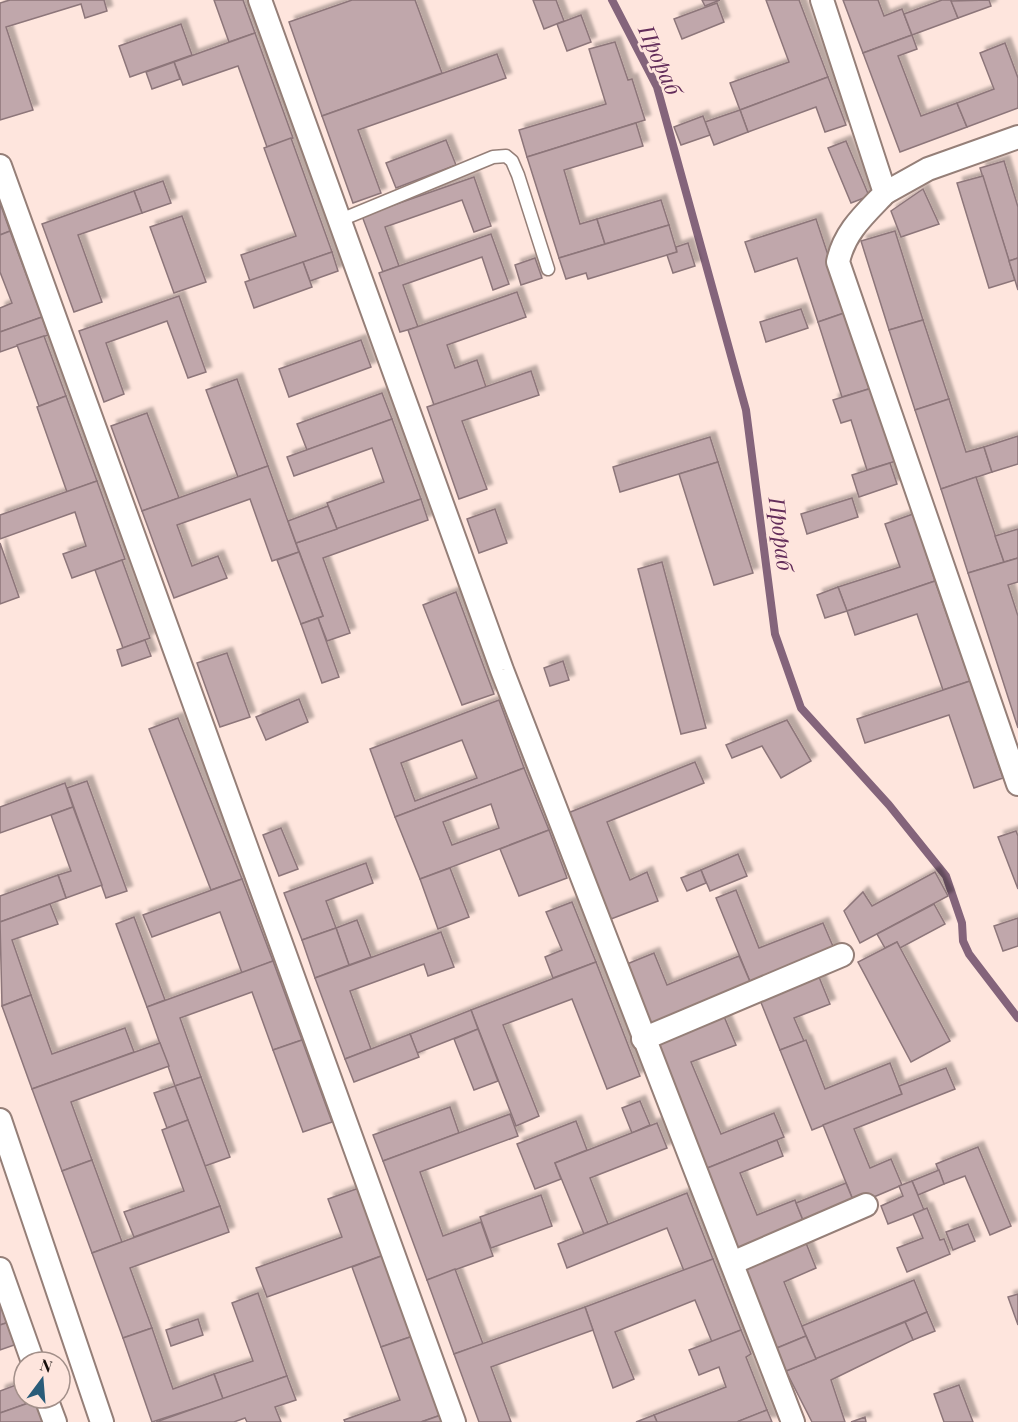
<svg xmlns="http://www.w3.org/2000/svg" width="1018" height="1422" font-family="'Playfair Display',serif">
<defs>
<filter id="shadow"><feDropShadow dx="5.5" dy="-5.5" stdDeviation="1.5" flood-color="#0004"/></filter>
</defs>
<rect width="100%" height="100%" fill="#fee5dd"/>
<g fill="none" stroke-linecap="round" stroke-linejoin="round">
<polyline stroke="#84647b" stroke-width="8" points="612,0 657,87 746,410 775,634 801,708 889,805 946,876 962,923 963,941 969,954 1018,1018"/>
</g>
<g fill="#c0a7ab" stroke="#8d767a" stroke-width="1.5" fill-rule="evenodd" filter="url(#shadow)">
<polygon points="10,0 104,0 107,11 85,18 81,4 6,27 33,110 0,120 0,3"/>
<polygon points="214,0 243,0 255,33 229,42"/>
<polygon points="352,0 415,0 442,73 322,116 289,22"/>
<polygon points="533,0 556,0 564,21 544,29"/>
<polygon points="702,0 720,0 705,6"/>
<polygon points="766,0 799,0 828,77 740,110 730,83 789,62"/>
<polygon points="843,0 878,0 884,16 902,9 912,35 863,53"/>
<polygon points="942,0 951,0 958,18 912,35 904,14"/>
<polygon points="989,0 991,6 958,18 951,1"/>
<polygon points="717,3 724,22 682,39 674,19"/>
<polygon points="581,15 591,42 567,51 557,24"/>
<polygon points="181,24 192,55 130,77 119,46"/>
<polygon points="255,33 293,138 267,147 238,66 183,85 174,62"/>
<polygon points="912,35 917,49 898,56 921,116 957,103 967,127 900,152 863,53"/>
<polygon points="615,42 628,80 632,79 645,120 527,157 519,130 606,104 589,49"/>
<polygon points="1005,43 1018,78 1018,108 967,127 957,103 994,89 980,53"/>
<polygon points="497,54 506,78 358,130 381,193 353,203 322,116"/>
<polygon points="174,62 180,79 152,89 146,72"/>
<polygon points="828,77 846,125 825,132 816,107 748,132 740,110"/>
<polygon points="740,110 748,132 714,145 705,122"/>
<polygon points="703,116 710,135 681,145 674,127"/>
<polygon points="636,123 643,146 564,170 580,224 597,219 605,244 559,258 527,157"/>
<polygon points="291,138 332,252 250,281 241,255 296,236 264,148"/>
<polygon points="446,140 456,165 396,188 386,163"/>
<polygon points="846,141 869,196 851,203 828,148"/>
<polygon points="1004,161 1018,207 1018,258 1009,261 980,168"/>
<polygon points="983,176 1015,280 989,288 957,183"/>
<polygon points="474,177 491,226 474,232 462,200 385,227 399,266 383,272 362,216"/>
<polygon points="163,181 171,203 142,213 134,191"/>
<polygon points="923,189 939,224 901,237 891,211"/>
<polygon points="134,191 142,213 78,235 102,302 74,312 42,224"/>
<polygon points="661,200 669,225 605,244 597,219"/>
<polygon points="0,203 10,231 0,235"/>
<polygon points="182,216 206,282 174,293 150,227"/>
<polygon points="816,219 847,312 818,322 797,258 755,272 745,242"/>
<polygon points="669,225 677,252 588,279 586,273 566,279 559,258"/>
<polygon points="10,231 42,317 0,332 0,308 12,303 0,272 0,235"/>
<polygon points="895,231 923,320 889,330 861,241"/>
<polygon points="491,234 509,284 493,290 482,257 403,285 418,327 400,332 379,273"/>
<polygon points="688,243 695,266 673,273 667,255 677,252 676,247"/>
<polygon points="332,252 338,271 310,281 303,262"/>
<polygon points="535,258 542,278 521,285 515,265"/>
<polygon points="1018,258 1018,290 1009,261"/>
<polygon points="303,262 312,287 254,308 245,282"/>
<polygon points="517,292 526,317 447,345 455,368 477,360 486,387 434,405 408,330"/>
<polygon points="179,296 206,372 188,378 167,321 106,343 124,394 104,402 79,331"/>
<polygon points="801,309 808,328 766,342 760,322"/>
<polygon points="847,312 872,388 842,397 818,322"/>
<polygon points="42,317 48,335 0,352 0,332"/>
<polygon points="923,320 949,399 915,410 889,330"/>
<polygon points="44,336 66,396 39,406 17,345"/>
<polygon points="361,340 371,367 289,397 279,369"/>
<polygon points="531,371 539,395 462,421 487,489 459,499 427,407"/>
<polygon points="237,379 268,466 238,477 206,390"/>
<polygon points="872,388 896,461 867,470 851,420 841,423 833,400"/>
<polygon points="382,393 392,419 307,450 297,424"/>
<polygon points="66,396 97,481 67,492 37,407"/>
<polygon points="949,399 966,452 984,447 992,472 941,489 915,410"/>
<polygon points="147,413 179,498 142,511 111,426"/>
<polygon points="392,419 421,499 337,529 327,503 384,482 372,448 294,476 287,457"/>
<polygon points="1018,436 1018,464 992,472 984,447"/>
<polygon points="710,437 718,462 620,492 613,467"/>
<polygon points="718,462 753,573 714,585 679,474"/>
<polygon points="890,463 897,484 859,497 852,475"/>
<polygon points="268,466 299,552 272,561 250,499 177,525 192,566 218,556 227,578 174,598 142,511"/>
<polygon points="976,477 1004,562 968,573 941,489"/>
<polygon points="97,481 125,559 72,578 63,554 86,546 75,512 0,539 0,515"/>
<polygon points="852,498 858,517 807,534 801,514"/>
<polygon points="421,499 428,520 323,558 350,633 327,641 318,618 323,616 296,543"/>
<polygon points="328,506 337,529 296,543 288,521"/>
<polygon points="495,509 507,543 479,553 467,519"/>
<polygon points="913,514 935,581 847,611 838,587 900,567 885,524"/>
<polygon points="1018,529 1018,558 1004,562 995,536"/>
<polygon points="0,543 19,597 0,604"/>
<polygon points="299,552 323,616 301,624 277,560"/>
<polygon points="1018,558 1018,582 1008,585 1018,616 1018,728 968,573"/>
<polygon points="122,560 150,638 123,648 95,570"/>
<polygon points="662,562 706,728 681,734 638,569"/>
<polygon points="935,581 970,681 943,690 917,614 855,635 847,611"/>
<polygon points="838,587 847,611 825,618 817,595"/>
<polygon points="456,592 494,694 462,705 423,605"/>
<polygon points="318,618 339,677 322,683 301,624"/>
<polygon points="145,640 151,656 122,666 117,650"/>
<polygon points="227,653 250,717 220,727 197,663"/>
<polygon points="563,661 569,680 550,686 544,668"/>
<polygon points="970,681 1003,778 974,788 949,715 865,743 857,719"/>
<polygon points="299,699 308,722 266,740 256,717"/>
<path d="M499 700 524 768 395 817 370 749ZM462 740 477 778 415 801 401 763Z"/>
<polygon points="178,718 242,879 211,890 149,729"/>
<polygon points="787,720 811,761 781,778 762,746 732,758 726,745"/>
<polygon points="695,762 704,783 607,822 630,880 647,872 658,901 611,919 568,813"/>
<path d="M524 768 549 830 420 879 395 817ZM491 804 499 828 452 845 443 822Z"/>
<polygon points="87,781 127,891 106,898 67,788"/>
<polygon points="65,783 73,807 0,833 0,807"/>
<polygon points="73,807 102,885 66,898 58,875 71,871 51,815"/>
<polygon points="281,828 298,869 279,876 263,835"/>
<polygon points="549,830 567,878 519,896 500,849"/>
<polygon points="1016,831 1018,836 1018,889 998,837"/>
<polygon points="738,854 747,876 710,891 701,870"/>
<polygon points="366,863 373,883 326,901 336,928 302,940 284,893"/>
<polygon points="450,868 469,917 438,929 420,879"/>
<polygon points="701,870 706,883 687,891 681,878"/>
<polygon points="935,872 948,896 860,943 844,911 863,892 872,906"/>
<polygon points="58,875 66,898 0,922 0,896"/>
<polygon points="242,879 273,961 242,973 220,912 152,937 143,915"/>
<polygon points="736,890 759,948 823,923 835,951 751,984 716,898"/>
<polygon points="572,902 596,962 553,978 545,957 562,950 546,912"/>
<polygon points="50,904 58,924 12,940 31,995 2,1006 0,922"/>
<polygon points="934,904 945,924 900,948 897,942 885,948 877,934"/>
<polygon points="134,917 165,1000 147,1007 116,924"/>
<polygon points="1018,918 1018,946 1003,951 994,926"/>
<polygon points="357,920 371,957 349,965 336,928"/>
<polygon points="336,928 349,965 315,978 302,940"/>
<polygon points="441,932 454,967 428,976 424,964 350,991 371,1049 345,1059 315,978"/>
<polygon points="897,942 950,1041 911,1062 858,962"/>
<polygon points="654,953 667,985 739,956 751,984 651,1024 627,964"/>
<polygon points="273,961 302,1040 273,1050 252,992 180,1018 201,1077 175,1086 147,1007"/>
<polygon points="596,962 640,1076 607,1089 572,999 503,1025 539,1116 516,1126 471,1010"/>
<polygon points="819,977 830,1004 794,1018 804,1041 780,1050 760,1000"/>
<polygon points="31,995 52,1054 125,1028 134,1052 32,1089 2,1006"/>
<polygon points="471,1010 478,1029 417,1053 410,1034"/>
<polygon points="723,1014 736,1045 691,1062 721,1134 774,1113 784,1137 705,1169 653,1042"/>
<polygon points="478,1029 498,1081 474,1090 454,1039"/>
<polygon points="410,1034 419,1057 354,1082 345,1059"/>
<polygon points="302,1040 332,1122 303,1132 273,1050"/>
<polygon points="806,1040 825,1089 890,1063 902,1094 812,1130 780,1050"/>
<polygon points="160,1043 169,1066 71,1102 92,1160 62,1171 32,1089"/>
<polygon points="946,1068 955,1089 854,1129 870,1168 891,1159 902,1185 855,1205 823,1125 902,1094 899,1086"/>
<polygon points="201,1077 230,1157 205,1166 175,1086"/>
<polygon points="175,1086 188,1120 167,1128 154,1093"/>
<polygon points="640,1101 650,1125 632,1133 622,1108"/>
<polygon points="450,1107 459,1133 383,1161 373,1135"/>
<polygon points="510,1114 518,1136 420,1172 443,1236 481,1222 493,1256 427,1280 383,1161"/>
<polygon points="188,1120 220,1206 134,1237 124,1212 184,1191 162,1130"/>
<polygon points="576,1121 587,1150 555,1163 561,1179 535,1189 517,1144"/>
<polygon points="657,1123 667,1148 590,1178 608,1224 584,1234 555,1163"/>
<polygon points="777,1140 783,1156 740,1173 757,1215 795,1200 805,1225 738,1252 705,1169"/>
<polygon points="978,1147 1011,1226 990,1235 965,1176 944,1184 936,1164"/>
<polygon points="92,1160 122,1242 92,1253 62,1171"/>
<polygon points="939,1170 944,1184 918,1195 912,1181"/>
<polygon points="912,1181 924,1210 888,1224 881,1206 903,1196 899,1186"/>
<polygon points="846,1183 855,1205 805,1225 796,1203"/>
<polygon points="359,1188 384,1255 267,1297 256,1268 342,1237 328,1199"/>
<polygon points="687,1193 713,1259 684,1271 667,1228 567,1268 558,1244"/>
<polygon points="541,1195 552,1226 491,1248 480,1217"/>
<polygon points="220,1206 229,1232 130,1268 152,1328 123,1338 92,1253"/>
<polygon points="927,1208 940,1240 944,1239 950,1254 907,1272 897,1248 923,1238 913,1214"/>
<polygon points="968,1224 975,1241 953,1250 946,1232"/>
<polygon points="806,1243 816,1268 784,1282 806,1336 777,1348 744,1269"/>
<polygon points="384,1255 413,1336 381,1347 352,1267"/>
<polygon points="713,1259 741,1330 712,1342 695,1300 615,1332 634,1379 613,1388 585,1307"/>
<polygon points="455,1269 483,1344 454,1354 427,1280"/>
<polygon points="914,1280 927,1312 816,1359 802,1326"/>
<polygon points="258,1293 287,1376 223,1399 214,1374 253,1361 232,1303"/>
<polygon points="1018,1294 1018,1325 1008,1297"/>
<polygon points="0,1297 9,1322 0,1325"/>
<polygon points="585,1307 593,1330 491,1367 511,1422 479,1422 454,1354"/>
<polygon points="927,1312 935,1331 913,1340 905,1322"/>
<polygon points="198,1319 203,1335 171,1346 166,1330"/>
<polygon points="9,1322 17,1344 0,1350 0,1325"/>
<polygon points="905,1322 913,1340 831,1380 845,1422 812,1422 786,1371"/>
<polygon points="152,1328 173,1389 214,1374 223,1399 152,1422 123,1338"/>
<polygon points="741,1330 751,1354 746,1357 767,1410 737,1422 657,1422 654,1415 726,1387 719,1367 699,1375 689,1350"/>
<polygon points="413,1336 441,1415 421,1422 345,1422 344,1420 400,1400 381,1347"/>
<polygon points="806,1336 816,1359 786,1371 777,1348"/>
<polygon points="287,1376 296,1400 275,1407 281,1422 247,1422 245,1418 234,1422 156,1422"/>
<polygon points="24,1382 24,1398 37,1400 0,1413 0,1391"/>
<polygon points="959,1385 973,1422 944,1422 934,1394"/>
<polygon points="37,1400 45,1422 0,1422 0,1413"/>
<polygon points="767,1410 772,1422 740,1422 739,1421"/>
<polygon points="441,1415 444,1422 421,1422"/>
<polygon points="654,1415 657,1422 636,1422"/>
<polygon points="865,1417 866,1422 851,1422"/>
</g>
<g fill="none" stroke-linecap="round" stroke-linejoin="round">
<g stroke="#957f78" stroke-width="15">
<polyline id="service" points="338,221 493,157 506,156 512,161 518,175 548,269"/>
</g>
<g stroke="#957f78" stroke-width="26">
<g id="minor">
<polyline points="260,0 502,670 793,1422"/>
<path d="M822 0 885 193C865 214 844 232 838 262L1018 784"/>
<polyline points="0,166 454,1422"/>
<polyline points="885,193 928,169 1018,137"/>
<polyline points="643,1039 842,955"/>
<polyline points="0,1120 102,1422"/>
<polyline points="732,1263 866,1205"/>
<polyline points="0,1269 33,1362"/>
<polyline points="46,1398 55,1422"/>
</g>
</g>
<use href="#service" stroke="#fff" stroke-width="12"/>
<use href="#minor" stroke="#fff" stroke-width="22"/>
</g>
<g text-anchor="middle" stroke-width="5" stroke-linejoin="round" paint-order="stroke">
<g font-size="22" font-style="italic" fill="#632d5a" stroke="#fee5dd">
<text transform="translate(660 60) rotate(66)" y="8">Прораб</text>
<text transform="translate(781 534) rotate(83)" y="8">Прораб</text>
</g>
</g>
<g transform="translate(42 1380) rotate(16)"><circle r="28" fill="#fee5dd" stroke="#a28f89" stroke-width="1.5"/>
<path d="M0-4.5L10 22L0 15L-10 22Z" fill="#2a5c79"/>
<text y="-9" font-size="16" font-weight="bold" text-anchor="middle" fill="#170f0c">N</text>
</g>
</svg>
